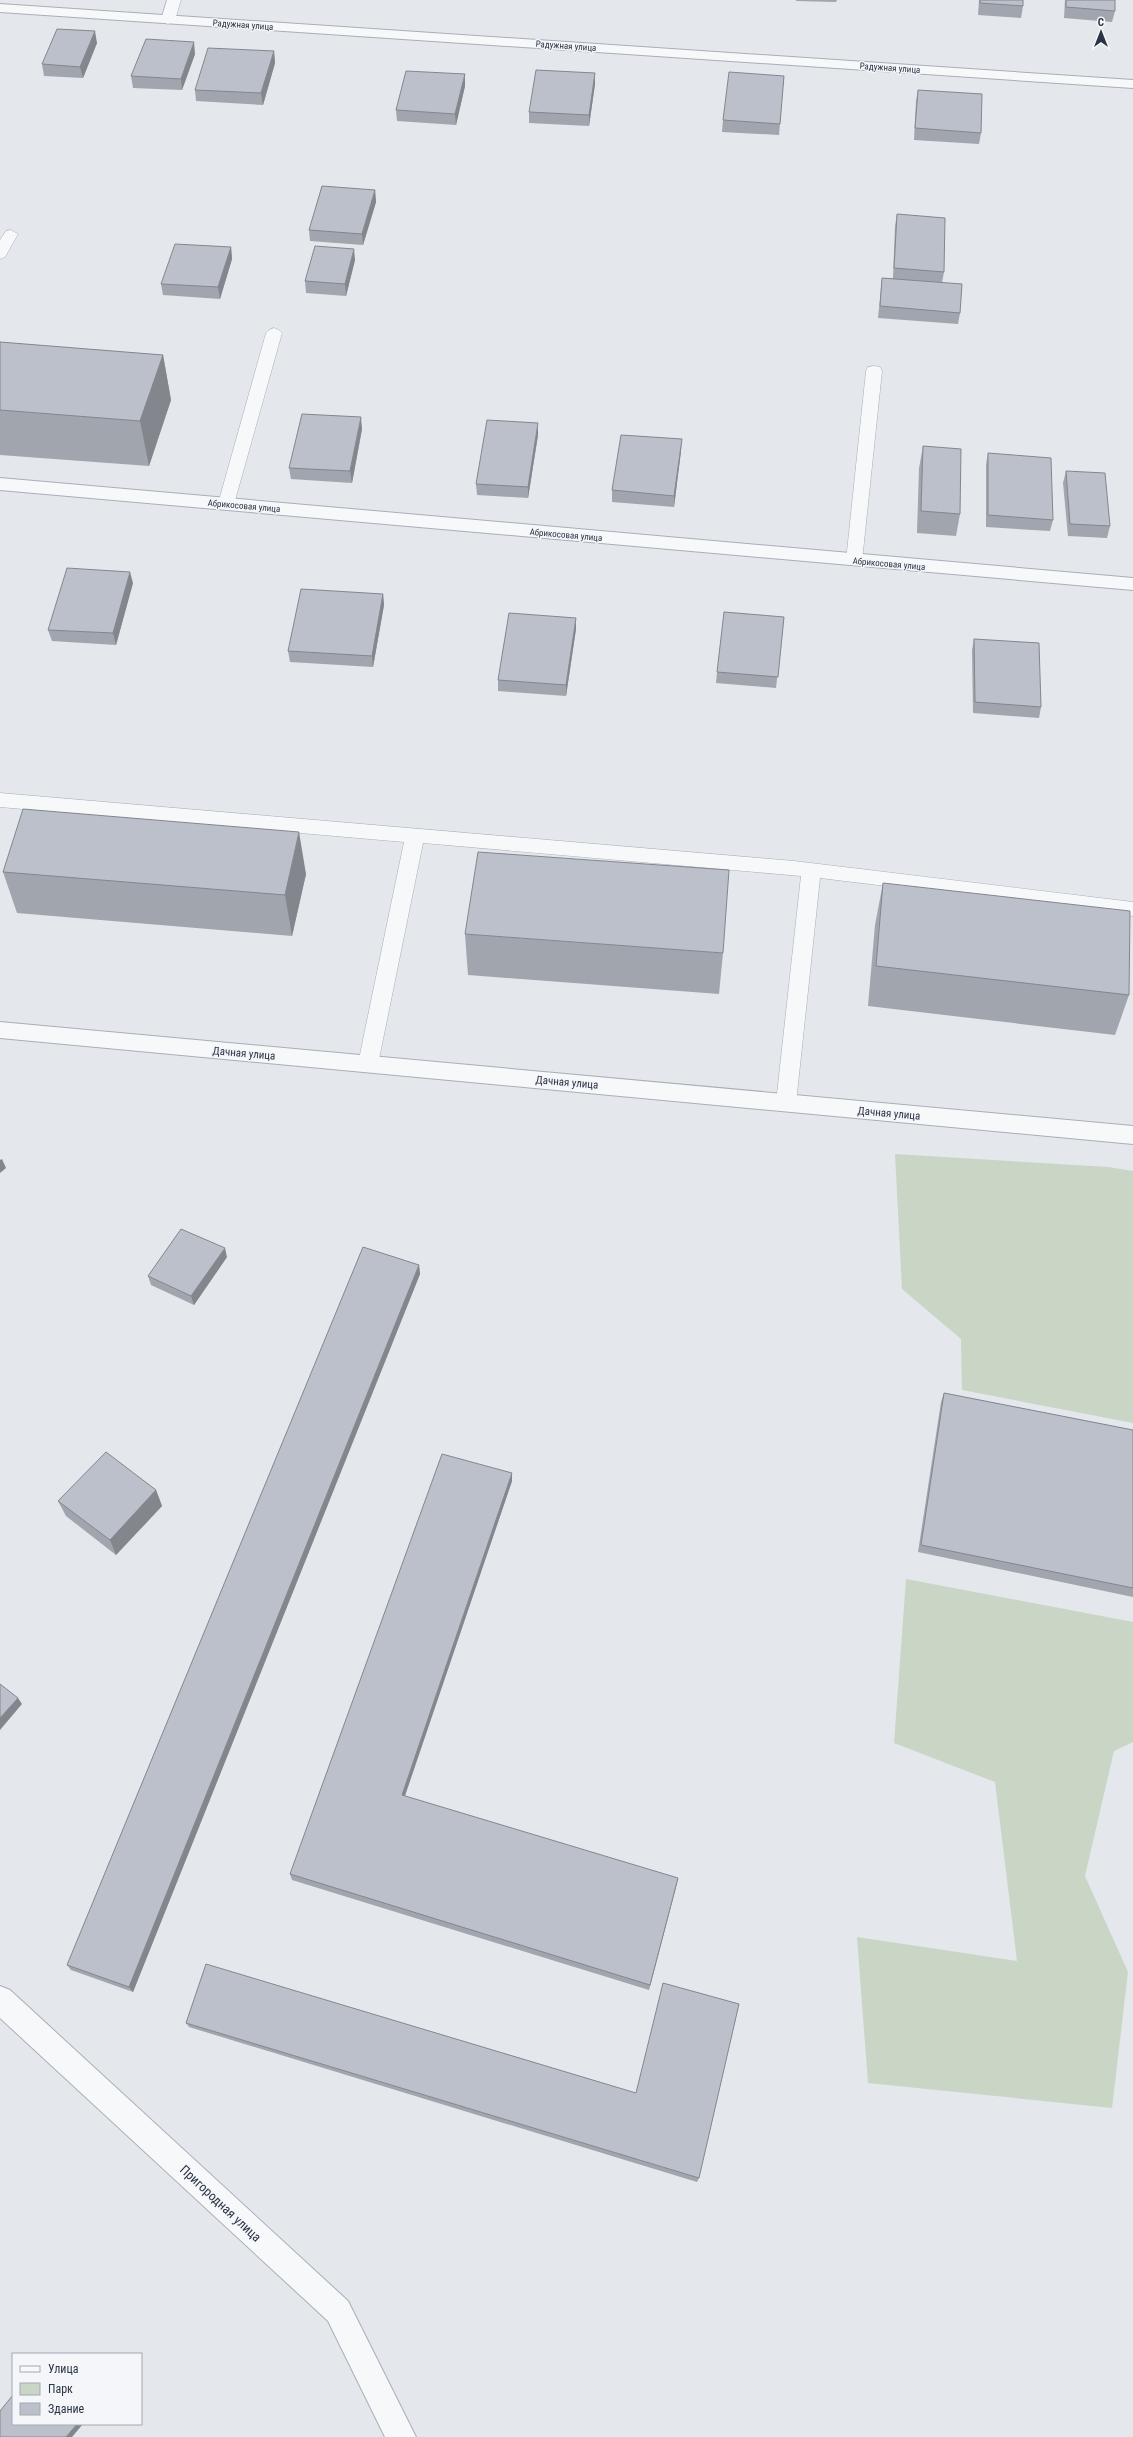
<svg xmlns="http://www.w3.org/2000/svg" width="1133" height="2437" font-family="'Roboto Condensed',sans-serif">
<rect width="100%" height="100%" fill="#e4e7ec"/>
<g fill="#c9d6c5">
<polygon points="895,1154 1108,1167 1133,1171 1133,1423 962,1390 961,1339 902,1289"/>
<polygon points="906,1579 1133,1622 1133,1742 1114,1751 1085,1876 1128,1972 1112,2108 868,2083 857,1937 1017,1961 995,1782 894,1743"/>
</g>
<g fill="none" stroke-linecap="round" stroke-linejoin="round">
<g stroke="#a9aeb7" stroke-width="1">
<g id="lane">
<polygon points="167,0 181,0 175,20 168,24 161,20"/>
<polygon points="11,230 18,234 5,257 0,259 0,240 6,231"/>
<polygon points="274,328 279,330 282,333 234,504 232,508 220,508 218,504 266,333 269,330"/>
<polygon points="874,366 880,367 882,371 862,561 860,565 848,565 846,561 866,371 868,367"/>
<polygon points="0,793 794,861 1133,902 1133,916 820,878 796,1103 793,1109 786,1111 779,1109 776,1103 801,876 423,843 378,1064 375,1070 368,1072 361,1070 358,1064 404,842 0,807"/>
</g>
</g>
<g stroke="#a9aeb7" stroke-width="2">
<g id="street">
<polygon points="0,4 1133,80 1133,88 0,12"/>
<polygon points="0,478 1133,578 1133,590 0,490"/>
<polygon points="0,1022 1133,1126 1133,1144 0,1038"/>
<polygon points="0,1986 10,1990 348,2301 416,2437 385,2437 328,2321 0,2018"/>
</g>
</g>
<use href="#lane" fill="#f7f8fa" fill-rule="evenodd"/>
<use href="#street" fill="#f7f8fa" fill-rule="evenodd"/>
</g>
<g fill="#a1a5ae">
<polygon points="796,0 837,0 836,2 796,1"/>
<polygon points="979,0 1023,0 1023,6 1021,18 978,15"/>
<polygon points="1065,0 1115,0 1115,11 1112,22 1064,18"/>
<polygon points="97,43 83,78 44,76 42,64"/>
<polygon points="274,51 275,63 263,105 196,101 195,90"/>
<polygon points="195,54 182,90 133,88 131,76"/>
<polygon points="595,73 595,84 589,126 529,123 529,112"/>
<polygon points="465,74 465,86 456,125 397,121 396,110"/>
<polygon points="784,76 779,135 722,132 723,120"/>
<polygon points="918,90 981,133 979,144 914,140 916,101"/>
<polygon points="375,190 376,202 363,245 310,241 309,230"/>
<polygon points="897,214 944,272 942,283 960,313 958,324 878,318 882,278 893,278 895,226"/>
<polygon points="231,247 232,259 220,299 163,295 161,284"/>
<polygon points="355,260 346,296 306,293 305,281"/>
<polygon points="0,343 163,355 171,400 149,466 0,455"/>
<polygon points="362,429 352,483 291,479 289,468"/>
<polygon points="538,435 528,498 477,495 476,484"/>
<polygon points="923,446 960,514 956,536 917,533 919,468"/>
<polygon points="681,451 674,507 612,502 612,490"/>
<polygon points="988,453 1053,520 1050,531 986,527 986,465"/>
<polygon points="1066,471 1110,526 1107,538 1068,536 1063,483"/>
<polygon points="133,583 116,645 52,641 48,630"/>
<polygon points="383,594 384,605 373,667 290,662 288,651"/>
<polygon points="784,617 776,688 716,683 717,672"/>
<polygon points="576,629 566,696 498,691 498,680"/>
<polygon points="974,639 1041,707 1039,718 973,713 972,650"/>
<polygon points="3,872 306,874 292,936 17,913"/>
<polygon points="883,883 1129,995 1115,1035 868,1006 875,925"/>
<polygon points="465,934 723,953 719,994 468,975"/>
<polygon points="227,1257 194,1305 151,1285 148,1276"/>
<polygon points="419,1265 420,1274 133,1992 71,1970 67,1965"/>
<polygon points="944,1393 1133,1430 1133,1597 918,1552 941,1402"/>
<polygon points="512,1481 405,1796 677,1883 649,1990 292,1880 290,1874"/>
<polygon points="156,1490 162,1506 116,1555 66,1516 58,1501"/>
<polygon points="186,2023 699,2178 697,2182 189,2027"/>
</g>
<g fill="#83868d">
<polygon points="95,31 97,43 83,78 80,67"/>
<polygon points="194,42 195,54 182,90 181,79"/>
<polygon points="274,51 275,63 263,105 261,93"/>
<polygon points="595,73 595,84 589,126 589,115"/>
<polygon points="465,74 465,86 456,125 455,114"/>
<polygon points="375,190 376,202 363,245 362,234"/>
<polygon points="231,247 232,259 220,299 218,287"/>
<polygon points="354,249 355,260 346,296 345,284"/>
<polygon points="163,355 171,400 149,466 140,421"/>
<polygon points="361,417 362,429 352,483 350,471"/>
<polygon points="538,423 538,435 528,498 528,487"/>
<polygon points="682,439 681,451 674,507 674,496"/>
<polygon points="130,572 133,583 116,645 113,633"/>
<polygon points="383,594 384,605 373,667 372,656"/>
<polygon points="576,618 576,629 566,696 566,685"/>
<polygon points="299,832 306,874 292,936 285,895"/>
<polygon points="2,1159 6,1168 0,1173 0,1160"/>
<polygon points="225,1248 227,1257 194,1305 191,1296"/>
<polygon points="419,1265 420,1274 133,1992 129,1987"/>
<polygon points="512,1473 512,1481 403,1801 402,1795"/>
<polygon points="156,1490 162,1506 116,1555 110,1540"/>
<polygon points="18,1698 22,1704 0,1730 0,1718"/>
<polygon points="678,1878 677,1883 649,1990 650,1985"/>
<polygon points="77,2424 83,2424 72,2437 66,2437"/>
</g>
<g fill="#bbc0ca" stroke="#83868d">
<polygon points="980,0 1023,0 1023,6 980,3"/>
<polygon points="1066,0 1115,0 1115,11 1066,7"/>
<polygon points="57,29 95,31 80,67 42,64"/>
<polygon points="146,39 194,42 181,79 131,76"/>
<polygon points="208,48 274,51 261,93 195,90"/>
<polygon points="536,70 595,73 589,115 529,112"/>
<polygon points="406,71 465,74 455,114 396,110"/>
<polygon points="729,72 784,76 780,124 723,120"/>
<polygon points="918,90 982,94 981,133 915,128"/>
<polygon points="322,186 375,190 362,234 309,230"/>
<polygon points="897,214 945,218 944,272 894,268"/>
<polygon points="175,244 231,247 218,287 161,284"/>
<polygon points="315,246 354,249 345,284 305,281"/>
<polygon points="882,278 962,284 960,313 880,306"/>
<polygon points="0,342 163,355 140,421 0,410"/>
<polygon points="302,414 361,417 350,471 289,468"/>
<polygon points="487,420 538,423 528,487 476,484"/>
<polygon points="621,435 682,439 674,496 612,490"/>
<polygon points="923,446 961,449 960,514 921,511"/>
<polygon points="988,453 1051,458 1053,520 988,515"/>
<polygon points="1066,471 1105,473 1110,526 1070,524"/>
<polygon points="67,568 130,572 113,633 48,630"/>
<polygon points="301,589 383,594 372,656 288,651"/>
<polygon points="724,612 784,617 778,677 717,672"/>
<polygon points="509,613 576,618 566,685 498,680"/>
<polygon points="974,639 1039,643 1041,707 975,702"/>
<polygon points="23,809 299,832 285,895 3,872"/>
<polygon points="478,852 729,870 723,953 465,934"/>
<polygon points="883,883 1130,911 1129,995 876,966"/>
<polygon points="181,1229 225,1248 191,1296 148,1276"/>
<polygon points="363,1247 419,1265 129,1987 67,1965"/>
<polygon points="944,1393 1133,1430 1133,1588 921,1545"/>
<polygon points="106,1452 156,1490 110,1540 58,1501"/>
<polygon points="442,1454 512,1473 402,1795 678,1878 650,1985 290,1874"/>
<polygon points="0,1684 18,1698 0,1718"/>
<polygon points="206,1964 636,2093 663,1983 739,2004 699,2178 186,2023"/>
<polygon points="13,2395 13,2424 77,2424 66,2437 0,2437 0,2411"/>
</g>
<g text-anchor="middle" stroke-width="3" stroke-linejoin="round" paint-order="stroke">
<g font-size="9" fill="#2b3445" stroke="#f4f6f9">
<text transform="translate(243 25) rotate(4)" y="3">Радужная улица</text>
<text transform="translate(566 46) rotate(4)" y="3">Радужная улица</text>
<text transform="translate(890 68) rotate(4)" y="3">Радужная улица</text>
<text transform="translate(244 506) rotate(5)" y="3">Абрикосовая улица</text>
<text transform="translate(566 535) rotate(5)" y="3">Абрикосовая улица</text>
<text transform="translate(889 564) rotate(5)" y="3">Абрикосовая улица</text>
</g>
<g font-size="11" fill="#2b3445" stroke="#f4f6f9">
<text transform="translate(244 1053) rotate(5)" y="4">Дачная улица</text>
<text transform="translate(567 1082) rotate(5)" y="4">Дачная улица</text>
<text transform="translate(889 1113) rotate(5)" y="4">Дачная улица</text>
</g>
<g font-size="13" fill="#2b3445" stroke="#f4f6f9">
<text transform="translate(221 2203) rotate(43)" y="5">Пригородная улица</text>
</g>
</g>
<rect x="12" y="2353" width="130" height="72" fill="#f4f6f9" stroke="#a4a8b1"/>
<rect x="20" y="2366" width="20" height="6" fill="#f7f8fa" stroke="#a4a8b1"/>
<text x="48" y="2373" font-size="12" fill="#2b3445">Улица</text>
<rect x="20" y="2383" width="20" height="12" fill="#c9d6c5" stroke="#a4a8b1"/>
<text x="48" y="2393" font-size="12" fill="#2b3445">Парк</text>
<rect x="20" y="2403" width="20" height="12" fill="#bbc0ca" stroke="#a4a8b1"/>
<text x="48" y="2413" font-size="12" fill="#2b3445">Здание</text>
<g transform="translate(1101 32)" stroke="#f4f6f9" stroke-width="3" paint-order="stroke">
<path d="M0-3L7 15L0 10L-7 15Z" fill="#2b3445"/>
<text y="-6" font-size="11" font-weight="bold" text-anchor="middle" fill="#2b3445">С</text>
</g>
</svg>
